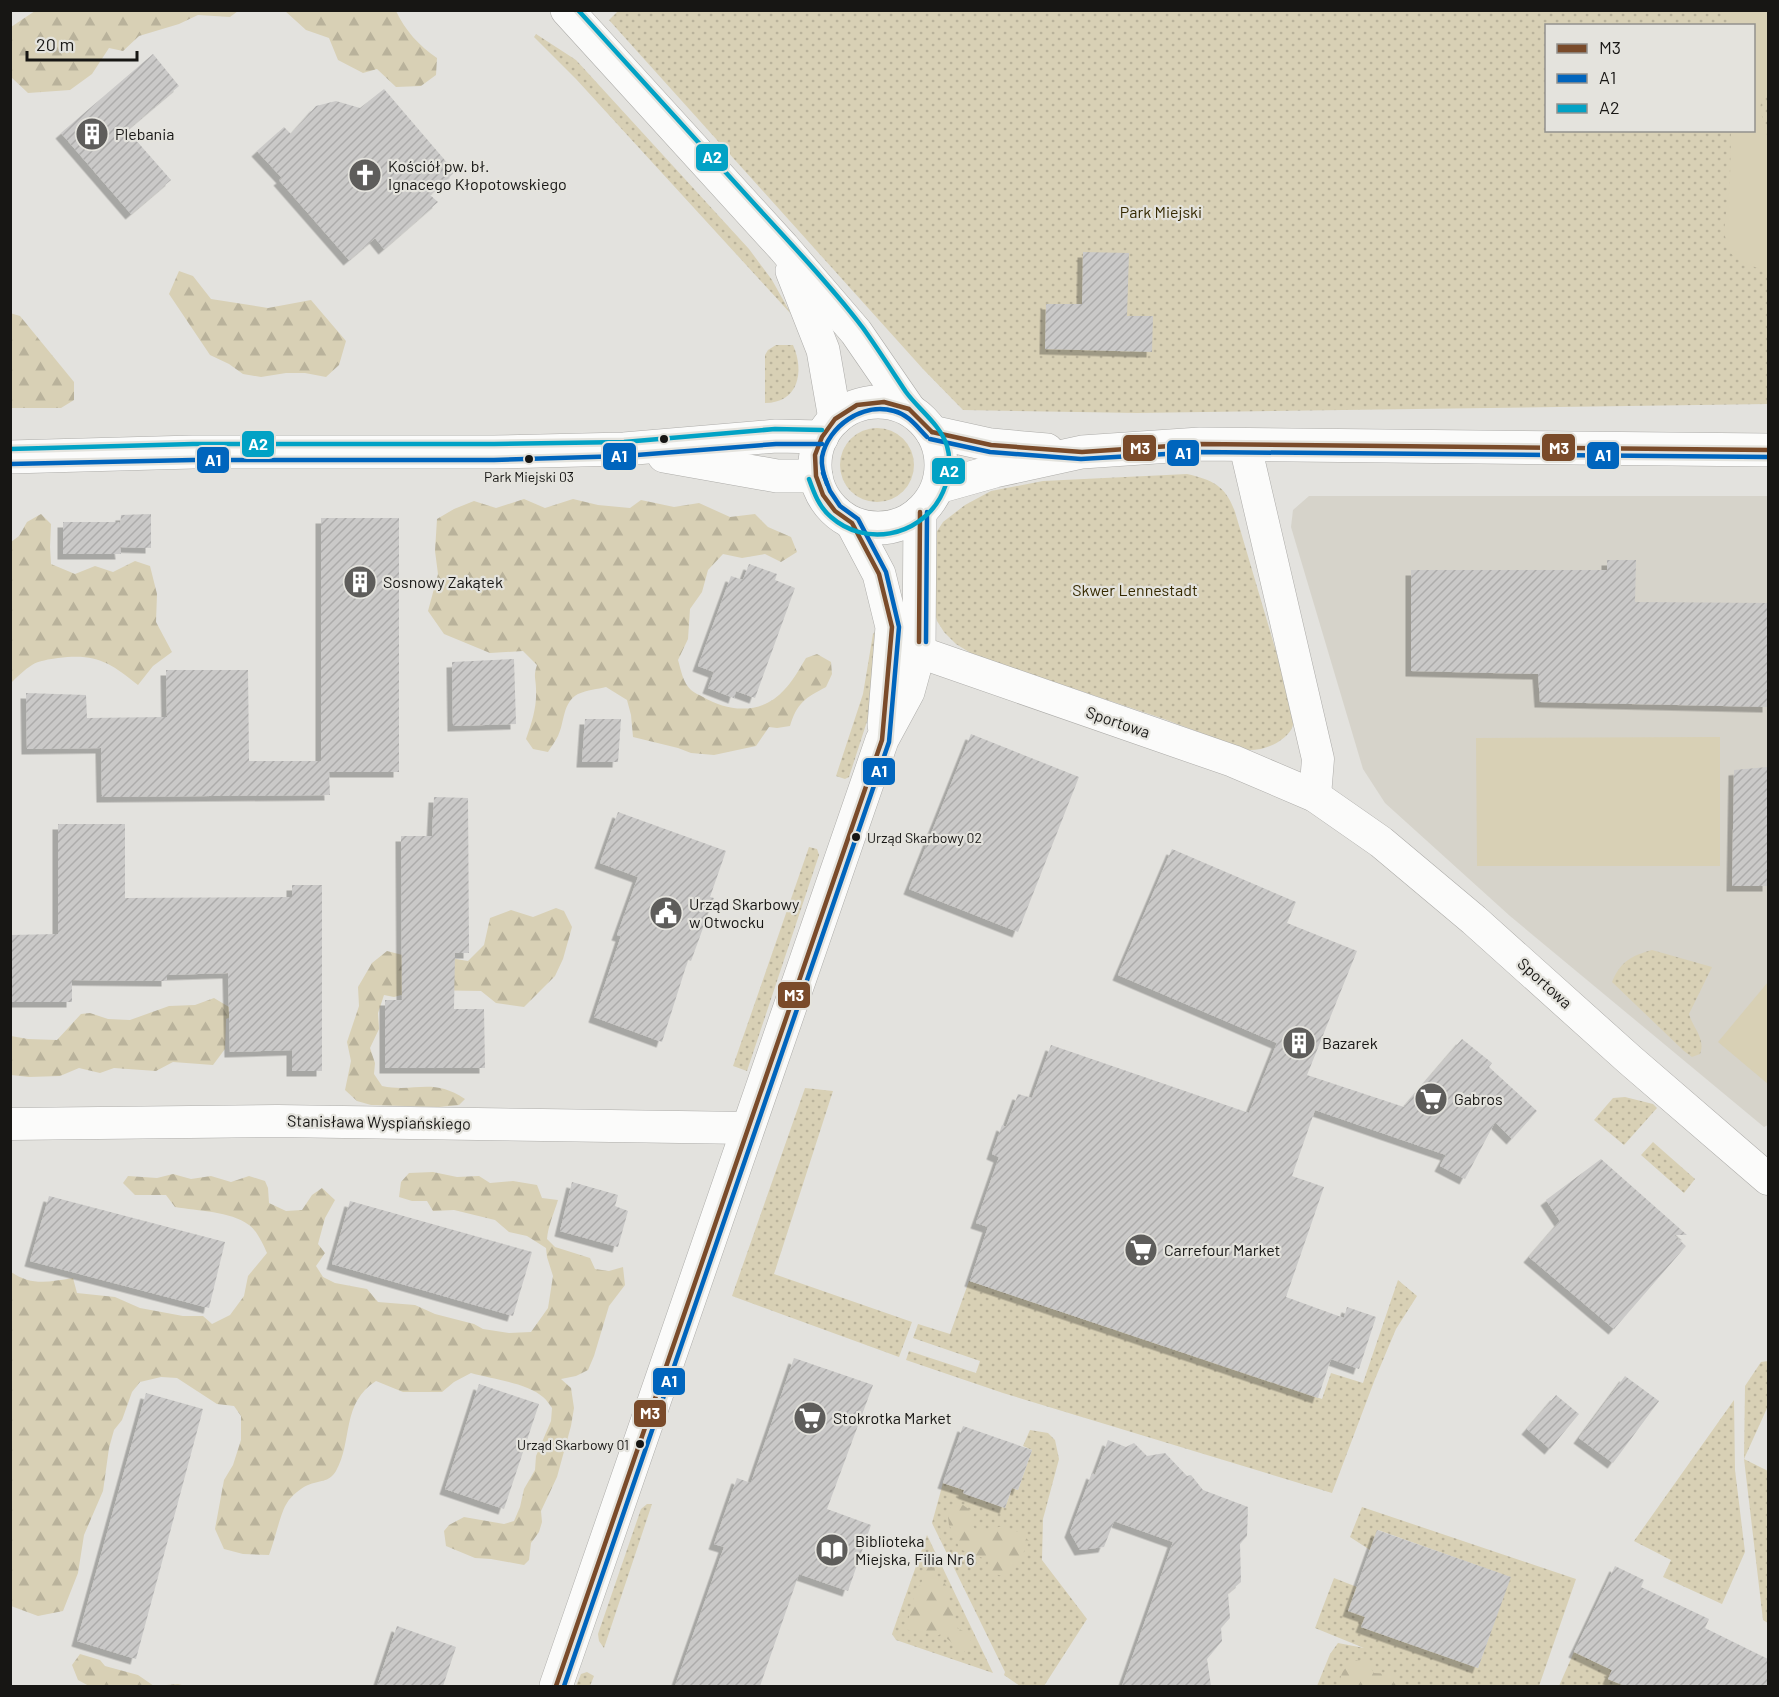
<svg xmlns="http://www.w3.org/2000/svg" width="1779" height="1697" font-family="Barlow,sans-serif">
<defs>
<pattern id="grass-dots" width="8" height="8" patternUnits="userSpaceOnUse" patternTransform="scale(1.5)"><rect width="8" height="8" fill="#d8d0b5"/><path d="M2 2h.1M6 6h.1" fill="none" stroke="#b9b29b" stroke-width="1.8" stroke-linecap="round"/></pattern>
<pattern id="forest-firs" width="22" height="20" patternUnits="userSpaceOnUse" patternTransform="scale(1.5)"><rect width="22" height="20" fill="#d8d0b5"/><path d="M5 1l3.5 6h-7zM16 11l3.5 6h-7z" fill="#b9b29b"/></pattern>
<pattern id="building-hatch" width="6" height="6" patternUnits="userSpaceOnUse" patternTransform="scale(1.5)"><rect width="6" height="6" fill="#cac9c8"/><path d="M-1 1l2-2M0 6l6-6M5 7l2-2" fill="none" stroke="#adacab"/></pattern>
<filter id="shadow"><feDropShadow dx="-5.5" dy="5.5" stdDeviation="0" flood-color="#0004"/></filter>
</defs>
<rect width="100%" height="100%" fill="#e3e2de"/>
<polygon fill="#d6d3ca" points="1309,496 1768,496 1768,1125 1764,1127 1510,916 1385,803 1363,769 1291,527 1293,510"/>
<g fill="url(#grass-dots)" fill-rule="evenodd">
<path d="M619 10 1768 11V404L1137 413 963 410 923 369 609 20ZM1546 26H1754V130H1546Z"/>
<polygon points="536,34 576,60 749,249 772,280 791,314 576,79 534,37"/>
<path d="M776 345H793C805 372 798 403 765 403V355L768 350Z"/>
<circle cx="877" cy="465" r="37"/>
<path d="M1187 474C1213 480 1226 486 1235 512L1295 716C1294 720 1293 727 1291 730 1281 744 1263 751 1246 750L1164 719 974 655 956 644 944 632 937 621 933 605 932 539 943 522 965 505 991 491 1043 481Z"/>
<polygon points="880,627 871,709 849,777 845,779 836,776 863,694 873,634"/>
<polygon points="809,847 817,849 819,855 747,1071 733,1066"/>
<path d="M1652 950 1712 967 1689 1014C1693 1028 1706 1039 1700 1054L1692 1057 1684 1051 1612 982C1621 961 1631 956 1652 950Z"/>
<polygon points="805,1088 833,1091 774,1274 912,1322 899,1357 732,1296"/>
<polygon points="1625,1097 1653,1104 1657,1108 1624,1145 1594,1120 1613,1098"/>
<polygon points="1653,1142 1695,1179 1684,1193 1641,1155"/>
<polygon points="1398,1280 1417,1296 1396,1329 1375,1379 1332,1493 1003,1393 906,1360 909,1351 976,1373 980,1361 913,1338 918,1324 950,1334 969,1281 1322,1399 1331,1373 1363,1383"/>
<polygon points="1768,1361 1768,1406 1744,1459 1768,1471 1768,1623 1763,1620 1744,1459 1745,1386 1761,1362"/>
<polygon points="1734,1400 1735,1470 1745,1552 1722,1604 1663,1577 1671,1560 1634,1541"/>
<polygon points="1030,1430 1048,1433 1055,1440 1059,1459 1043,1519 1042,1560 1087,1619 1044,1686 1020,1686 1004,1675 1005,1672 932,1523 943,1483 964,1490 964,1494 1005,1508 1012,1488 1018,1490 1032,1450 1023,1446"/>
<polygon points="647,1504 652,1504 604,1648 599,1641 598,1634 641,1509"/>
<polygon points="1362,1507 1576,1579 1539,1686 1317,1686 1330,1654 1338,1643 1364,1648 1315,1628 1334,1578 1357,1587 1365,1617 1361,1627 1478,1668 1510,1577 1378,1530 1370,1550 1350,1537"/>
<polygon points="927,1535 993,1673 896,1640 892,1634"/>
<polygon points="1574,1652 1612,1670 1608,1679 1625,1686 1559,1686"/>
<polygon points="587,1672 594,1676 590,1686 576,1686 581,1674"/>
</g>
<g fill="url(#forest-firs)">
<polygon points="35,11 35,10 238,11 230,17 198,15 179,24 139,36 123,51 109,48 92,74 70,90 28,93 11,77 11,27"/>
<path d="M285 11H396C405 30 419 46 437 58L436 75 421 86 396 87 377 69 363 73 338 60 329 38 306 30Z"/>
<polygon points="179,271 193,276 211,299 268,308 311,300 346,341 339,365 326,377 305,373 286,373 261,377 243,374 229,364 210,355 169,294"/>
<polygon points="10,313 20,316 74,382 74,400 61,408 11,408"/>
<path d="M524 499 545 508 573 499 598 505 630 508 641 500 674 507 699 503 730 517 755 514 768 527 791 537 797 552 781 562 765 554 742 558 723 554 708 570 702 592 690 609 688 639 678 660C681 670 683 683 691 690 694 693 700 695 703 697 725 710 752 714 774 699 789 688 797 673 806 658L817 654 831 662 832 674 826 687C805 698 797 703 790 726L777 728 769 727 756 746 714 755 691 753 678 748 633 737 631 715 627 700 606 687C598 689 587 690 578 694 562 703 565 722 558 736 555 742 551 747 548 752L533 749 526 739C532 722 537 707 536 689 536 678 533 677 537 665L523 651 490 653 444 634 428 611 438 574 435 551 437 519 454 509 474 501 496 508Z"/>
<path d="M41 514 51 524 50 547 51 564 75 574 95 566 113 572 135 561 150 566 157 594 156 622 172 652 153 666 138 685C110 662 95 653 58 658 50 659 38 661 32 665 24 670 17 677 11 683V542L19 536 27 522Z"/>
<path d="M556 908 564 911 572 927 563 959 555 976 524 1007 496 1003 481 991 419 990 394 997 384 995 378 1013 379 1029 370 1048 375 1063 374 1074 382 1086C415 1093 432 1077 465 1099L459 1105 439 1107 371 1105 357 1101 345 1090 351 1061 347 1042 359 1006 358 987 372 963 387 951 414 958H450L468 961 484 945 490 918 511 910 533 917Z"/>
<polygon points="214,998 239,1013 226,1019 225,1049 213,1065 173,1062 156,1071 114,1068 100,1073 79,1068 60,1076 29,1077 11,1075 11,1036 28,1039 57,1040 81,1014 90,1013 108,1019 130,1020 169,1006 195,1005"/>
<path d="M433 1172 457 1177 479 1176 490 1183 513 1181 537 1185 542 1198 558 1200C554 1213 548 1226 547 1239L555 1247 590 1258 595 1269 609 1271 623 1267 625 1285 609 1306 594 1356 588 1370 576 1376 561 1379 571 1388 574 1408 571 1426 557 1477 541 1511 542 1522 539 1532 531 1543 529 1560 524 1565 491 1559 475 1558 446 1546 444 1531 449 1525 464 1517 504 1524 514 1521 520 1507 524 1489 535 1470 536 1456 551 1421 552 1408C549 1404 547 1400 543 1397 527 1383 492 1379 471 1373L454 1382 442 1392H403L376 1381C341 1403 353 1441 336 1471 329 1483 319 1480 308 1485 301 1488 291 1496 287 1503 281 1511 274 1543 269 1555L243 1554 224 1549 215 1529 224 1480 233 1465 241 1440V1416L234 1406 217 1404 177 1378 161 1377 140 1382 132 1392 122 1420 114 1430 109 1448 103 1491 84 1535 78 1573 63 1611 38 1616 11 1606V1272C32 1286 48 1282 73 1278L77 1293 115 1297 140 1308 183 1316H203L212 1324 230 1315 244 1296 248 1276 267 1253C263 1244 257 1231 249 1225 230 1211 198 1211 175 1207L166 1195H135L123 1183 128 1176 157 1178 173 1174 191 1179 211 1176 231 1182 249 1176 265 1181 268 1188 269 1203 286 1211 302 1210 312 1195 322 1188 335 1200 325 1218 318 1244 325 1253 316 1266 323 1277 335 1283 367 1289 378 1302 415 1305 435 1314 474 1324 483 1329 509 1333 531 1332 548 1308 553 1276 547 1257 546 1248 527 1236 509 1232 495 1220 454 1210 433 1211 427 1201H412L399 1197 401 1182 409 1173Z"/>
<path d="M963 1505 974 1513 971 1524 977 1531 989 1530 1002 1526 1011 1532H1020L1029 1541C1023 1556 1015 1566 1002 1576L989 1572 988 1560 959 1549 956 1537 949 1525 947 1509Z"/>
<path d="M932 1560 937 1578C948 1584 950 1590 948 1602L953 1607 957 1628 967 1633 972 1643 969 1651 964 1652 941 1634 933 1638 926 1632 918 1634 906 1629 914 1597 922 1581V1572L926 1564Z"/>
<polygon points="80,1654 100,1660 105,1666 138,1675 154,1686 178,1684 186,1686 89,1686 78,1680 72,1665"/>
<path d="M1356 1660 1367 1663 1374 1673 1392 1674 1404 1684V1686H1340C1339 1674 1345 1666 1356 1660Z"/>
</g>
<g fill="#d8d0b5">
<polygon points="1730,10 1768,11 1768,94 1762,98 1760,109 1768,139 1768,269 1765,271 1742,262 1729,252 1724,232 1730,178 1731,131 1754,130 1754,26 1727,25"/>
<polygon points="1720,737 1720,866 1477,866 1476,738"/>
<polygon points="1768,982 1768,1084 1718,1042"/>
</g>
<g fill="url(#building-hatch)" filter="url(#shadow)">
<polygon points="153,54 179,86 127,130 171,180 131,214 61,133"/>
<polygon points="384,89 455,172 430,195 438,202 384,249 375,238 349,260 279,180 282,178 257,151 284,127 291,134 316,106 336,101 360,108"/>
<polygon points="1083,252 1129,253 1127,316 1153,316 1152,352 1045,349 1046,304 1082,304"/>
<polygon points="151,514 151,548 120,547 121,554 63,554 63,522 119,522 120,527 121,515"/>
<polygon points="321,518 399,518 399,772 329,772 330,795 102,797 101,748 27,749 26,693 86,695 87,718 167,717 166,670 248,670 249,761 321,761"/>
<polygon points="1607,560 1636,560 1635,602 1768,603 1768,707 1540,702 1538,674 1411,671 1411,570 1607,570"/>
<polygon points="749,564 777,574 775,580 795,588 755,698 736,691 734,698 708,688 714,672 698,666 731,576 743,580"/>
<polygon points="514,659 516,724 453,726 452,662"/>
<polygon points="585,719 621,719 618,762 582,762"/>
<polygon points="971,734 1079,777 1018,932 909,889"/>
<polygon points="1768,767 1768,886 1732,886 1734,770"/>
<polygon points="434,797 468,798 469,953 455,953 454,1009 484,1009 485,1068 385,1068 385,1000 402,1000 401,836 432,836"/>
<polygon points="618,812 726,851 710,897 714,898 691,961 688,960 662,1042 594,1017 621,936 617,935 638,877 600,863"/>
<polygon points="58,824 125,824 125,898 292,897 292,885 322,885 322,1071 292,1071 292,1050 230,1052 228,973 167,975 167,981 72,980 72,1002 10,1002 10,935 58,934"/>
<polygon points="1172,849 1296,902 1287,923 1357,951 1307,1075 1404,1107 1462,1039 1492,1063 1489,1067 1537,1111 1512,1139 1495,1122 1465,1179 1440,1166 1446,1155 1315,1110 1292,1176 1324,1187 1286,1297 1344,1318 1347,1307 1376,1317 1359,1369 1331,1359 1318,1398 970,1281 988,1227 976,1223 999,1157 992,1154 1002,1125 1006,1127 1018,1094 1032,1098 1051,1045 1249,1113 1277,1043 1118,975"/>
<polygon points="1601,1159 1687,1235 1674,1235 1686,1246 1614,1329 1529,1257 1560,1221 1546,1200"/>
<polygon points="572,1182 618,1195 615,1206 628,1211 618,1247 560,1231"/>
<polygon points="49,1196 225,1242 209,1308 30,1261"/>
<polygon points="350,1201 532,1252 513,1316 332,1264"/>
<polygon points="794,1358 873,1385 827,1509 871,1525 848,1591 799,1574 760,1686 675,1686 724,1547 714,1544 737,1478 751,1483"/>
<polygon points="1625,1376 1659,1401 1613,1463 1579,1438"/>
<polygon points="479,1384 539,1404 504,1509 445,1489"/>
<polygon points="146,1393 203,1409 136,1659 77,1641"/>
<polygon points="1556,1395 1579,1414 1550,1449 1527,1429"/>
<polygon points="963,1426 1032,1450 1018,1490 1012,1488 1005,1508 963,1493 964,1490 943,1483"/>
<polygon points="1108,1440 1126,1447 1134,1443 1147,1456 1165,1453 1187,1476 1191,1475 1203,1490 1248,1507 1247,1536 1240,1544 1241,1582 1228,1593 1230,1618 1221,1628 1222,1641 1207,1659 1211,1686 1122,1686 1173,1542 1114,1521 1104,1547 1080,1550 1070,1532 1092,1473 1095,1475"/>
<polygon points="1377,1530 1511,1577 1478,1668 1361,1627 1365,1617 1348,1611"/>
<polygon points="1615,1566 1644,1580 1641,1587 1709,1619 1705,1628 1768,1659 1768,1686 1625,1686 1608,1679 1612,1670 1574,1652"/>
<polygon points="397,1626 456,1647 443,1686 377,1686"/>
</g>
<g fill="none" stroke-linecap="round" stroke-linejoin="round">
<g stroke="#adaca9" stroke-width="33">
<g id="street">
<polyline points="1245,445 1318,759 1315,796"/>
<polyline points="919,652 1233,761 1315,796 1381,842 1474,920 1630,1060 1768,1179"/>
<polyline points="10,1124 277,1121 748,1128"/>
</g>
</g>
<g stroke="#adaca9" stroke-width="34">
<g id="secondary">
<polyline points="567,10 783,247 856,332 909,409"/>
<polyline points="792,271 823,350 835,419"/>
<circle cx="878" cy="465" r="63"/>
<polyline points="932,432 991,445 1047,450"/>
<polyline points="664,456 777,476 816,476"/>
<polyline points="10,457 193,452 494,452 624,449 776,436 822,437"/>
<polyline points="938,487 995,471 1082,452 1200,444 1768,450"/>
<polyline points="852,523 879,574 892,627 884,725"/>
<polyline points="556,1686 882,740 908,692 919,652 920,512"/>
</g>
</g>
<use href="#street" stroke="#fbfbfa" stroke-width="32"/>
<use href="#secondary" stroke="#fbfbfa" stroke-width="33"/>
<g stroke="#e4e3dd" stroke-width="9">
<g id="bus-1">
<polyline points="932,432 991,445 1082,452 1200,444 1768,450"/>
<polyline points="919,642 920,512"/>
<polyline points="556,1686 882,740 892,627 879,574 852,523 835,511 823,495 816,476 815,455 822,437 835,419 857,405 884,402 909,409 932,432"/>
</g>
</g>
<g stroke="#e4e3dd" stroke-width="9">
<g id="bus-2">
<polyline points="930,439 990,452 1081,459 1200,452 1768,457"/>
<polyline points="10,464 193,460 494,460 624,456 776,444 822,444"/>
<path d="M827 484C824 476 821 466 822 457 828 426 863 402 894 411 909 415 917 427 927 437"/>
<polyline points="926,642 927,512"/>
<polyline points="564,1686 889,742 899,627 886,572 858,519 840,506 830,491 823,473"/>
</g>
</g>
<g stroke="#e4e3dd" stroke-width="9">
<g id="bus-3">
<path d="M578 10C635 73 692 136 749 198 787 240 829 283 863 328 878 349 892 371 906 392 919 410 940 424 947 446 952 462 948 484 940 498 918 537 865 547 831 517 819 507 814 493 809 479"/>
<polyline points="10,449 193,444 494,444 624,442 775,429 822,430"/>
</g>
</g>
<use href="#bus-1" stroke="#7a4b2a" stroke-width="4.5"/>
<use href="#bus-2" stroke="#0065bd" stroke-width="4.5"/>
<use href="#bus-3" stroke="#01a2c5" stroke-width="4.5"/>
</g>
<defs>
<g id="building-disc" transform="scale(1.725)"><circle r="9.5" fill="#5e5d5b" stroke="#e4e3dd"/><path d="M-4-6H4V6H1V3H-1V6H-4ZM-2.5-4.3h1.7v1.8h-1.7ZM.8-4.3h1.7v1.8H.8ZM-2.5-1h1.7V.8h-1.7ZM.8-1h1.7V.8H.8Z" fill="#fff"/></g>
<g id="church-disc" transform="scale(1.725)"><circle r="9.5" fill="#5e5d5b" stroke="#e4e3dd"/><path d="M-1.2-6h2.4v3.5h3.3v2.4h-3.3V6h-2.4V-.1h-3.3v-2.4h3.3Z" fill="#fff"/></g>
<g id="civic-disc" transform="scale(1.725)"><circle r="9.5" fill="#5e5d5b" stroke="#e4e3dd"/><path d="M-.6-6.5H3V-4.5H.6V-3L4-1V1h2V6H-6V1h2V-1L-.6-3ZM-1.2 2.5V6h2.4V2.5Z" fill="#fff"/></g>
<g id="supermarket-disc" transform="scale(1.725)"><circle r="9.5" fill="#5e5d5b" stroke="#e4e3dd"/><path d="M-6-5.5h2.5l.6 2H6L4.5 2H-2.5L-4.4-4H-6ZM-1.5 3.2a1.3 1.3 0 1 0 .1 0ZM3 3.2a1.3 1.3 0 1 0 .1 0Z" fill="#fff"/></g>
<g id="library-disc" transform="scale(1.725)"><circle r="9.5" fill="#5e5d5b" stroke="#e4e3dd"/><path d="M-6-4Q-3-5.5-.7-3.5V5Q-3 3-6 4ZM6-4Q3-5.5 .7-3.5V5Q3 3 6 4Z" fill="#fff"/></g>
</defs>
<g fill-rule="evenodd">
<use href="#building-disc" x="92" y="134"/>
<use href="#church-disc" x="365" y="175"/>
<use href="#building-disc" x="360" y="582"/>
<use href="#civic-disc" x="666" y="913"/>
<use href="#building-disc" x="1299" y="1043"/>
<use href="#supermarket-disc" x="1431" y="1099"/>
<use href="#supermarket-disc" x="1141" y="1250"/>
<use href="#supermarket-disc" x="810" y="1418"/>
<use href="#library-disc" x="832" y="1550"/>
</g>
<g fill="#171614" stroke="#e4e3dd" stroke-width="2">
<circle cx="664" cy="439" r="5"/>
<circle cx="529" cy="459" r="5"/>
<circle cx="856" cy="837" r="5"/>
<circle cx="640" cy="1444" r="5"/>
</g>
<g text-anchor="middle" stroke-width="4.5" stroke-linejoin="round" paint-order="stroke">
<g font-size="14" fill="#171614" stroke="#e4e3dd">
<text x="529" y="482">Park Miejski 03</text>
<text x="867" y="843" text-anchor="start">Urząd Skarbowy 02</text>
<text x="629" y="1450" text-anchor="end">Urząd Skarbowy 01</text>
</g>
<g font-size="16" fill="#171614" stroke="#e4e3dd" text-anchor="start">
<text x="115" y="140">Plebania</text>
<text x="388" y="172">Kościół pw. bł.<tspan x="388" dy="18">Ignacego Kłopotowskiego</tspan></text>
<text x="383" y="588">Sosnowy Zakątek</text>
<text x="689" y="910">Urząd Skarbowy<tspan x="689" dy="18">w Otwocku</tspan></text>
<text x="1322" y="1049">Bazarek</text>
<text x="1454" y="1105">Gabros</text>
<text x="1164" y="1256">Carrefour Market</text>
<text x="833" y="1424">Stokrotka Market</text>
<text x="855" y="1547">Biblioteka<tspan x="855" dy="18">Miejska, Filia Nr 6</tspan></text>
</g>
<g font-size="16" fill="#352900" stroke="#e4e3dd">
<text x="1161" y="218">Park Miejski</text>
<text x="1135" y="596">Skwer Lennestadt</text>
</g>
<g font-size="16" fill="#171614" stroke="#e4e3dd">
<text transform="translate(1118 722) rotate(19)" y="6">Sportowa</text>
<text transform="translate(1545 983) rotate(42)" y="6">Sportowa</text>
<text transform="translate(379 1122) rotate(1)" y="6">Stanisława Wyspiańskiego</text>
</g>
</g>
<g stroke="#e4e3dd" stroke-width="2">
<rect x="695" y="143" width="34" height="29" rx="6" fill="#01a2c5"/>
<rect x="241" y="430" width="34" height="28" rx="6" fill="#01a2c5"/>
<rect x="1541" y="433" width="35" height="29" rx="6" fill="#7a4b2a"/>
<rect x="1122" y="434" width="35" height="28" rx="6" fill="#7a4b2a"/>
<rect x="1166" y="439" width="34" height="28" rx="6" fill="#0065bd"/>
<rect x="1586" y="441" width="34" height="29" rx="6" fill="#0065bd"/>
<rect x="602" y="442" width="35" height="29" rx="6" fill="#0065bd"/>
<rect x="196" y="446" width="34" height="28" rx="6" fill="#0065bd"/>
<rect x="931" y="457" width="35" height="28" rx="6" fill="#01a2c5"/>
<rect x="862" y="757" width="34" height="29" rx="6" fill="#0065bd"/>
<rect x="777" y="981" width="34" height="28" rx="6" fill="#7a4b2a"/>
<rect x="652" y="1367" width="34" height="29" rx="6" fill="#0065bd"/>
<rect x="633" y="1399" width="34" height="29" rx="6" fill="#7a4b2a"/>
</g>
<g font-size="16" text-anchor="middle" font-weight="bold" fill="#fff">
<text x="712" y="163">A2</text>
<text x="258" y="450">A2</text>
<text x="1559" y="454">M3</text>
<text x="1140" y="454">M3</text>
<text x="1183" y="459">A1</text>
<text x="1603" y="461">A1</text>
<text x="619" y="462">A1</text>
<text x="213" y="466">A1</text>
<text x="949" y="477">A2</text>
<text x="879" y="777">A1</text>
<text x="794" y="1001">M3</text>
<text x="669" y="1387">A1</text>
<text x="650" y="1419">M3</text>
</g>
<rect width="1779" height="1697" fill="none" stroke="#171614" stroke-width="24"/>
<rect x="1545" y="24" width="210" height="108" fill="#e4e3dd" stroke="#92918d" stroke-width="1.5"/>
<rect x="1557" y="44" width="30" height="9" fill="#7a4b2a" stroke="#92918d" stroke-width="1.5"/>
<text x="1599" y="54" font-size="18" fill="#171614">M3</text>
<rect x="1557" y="74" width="30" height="9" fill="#0065bd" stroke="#92918d" stroke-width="1.5"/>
<text x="1599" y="84" font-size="18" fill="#171614">A1</text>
<rect x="1557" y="104" width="30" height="9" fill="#01a2c5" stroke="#92918d" stroke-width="1.5"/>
<text x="1599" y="114" font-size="18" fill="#171614">A2</text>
<path d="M27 51v9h110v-9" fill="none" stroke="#171614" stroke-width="3"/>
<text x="36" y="51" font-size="18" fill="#171614" stroke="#e4e3dd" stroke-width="4.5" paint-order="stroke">20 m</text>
</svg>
